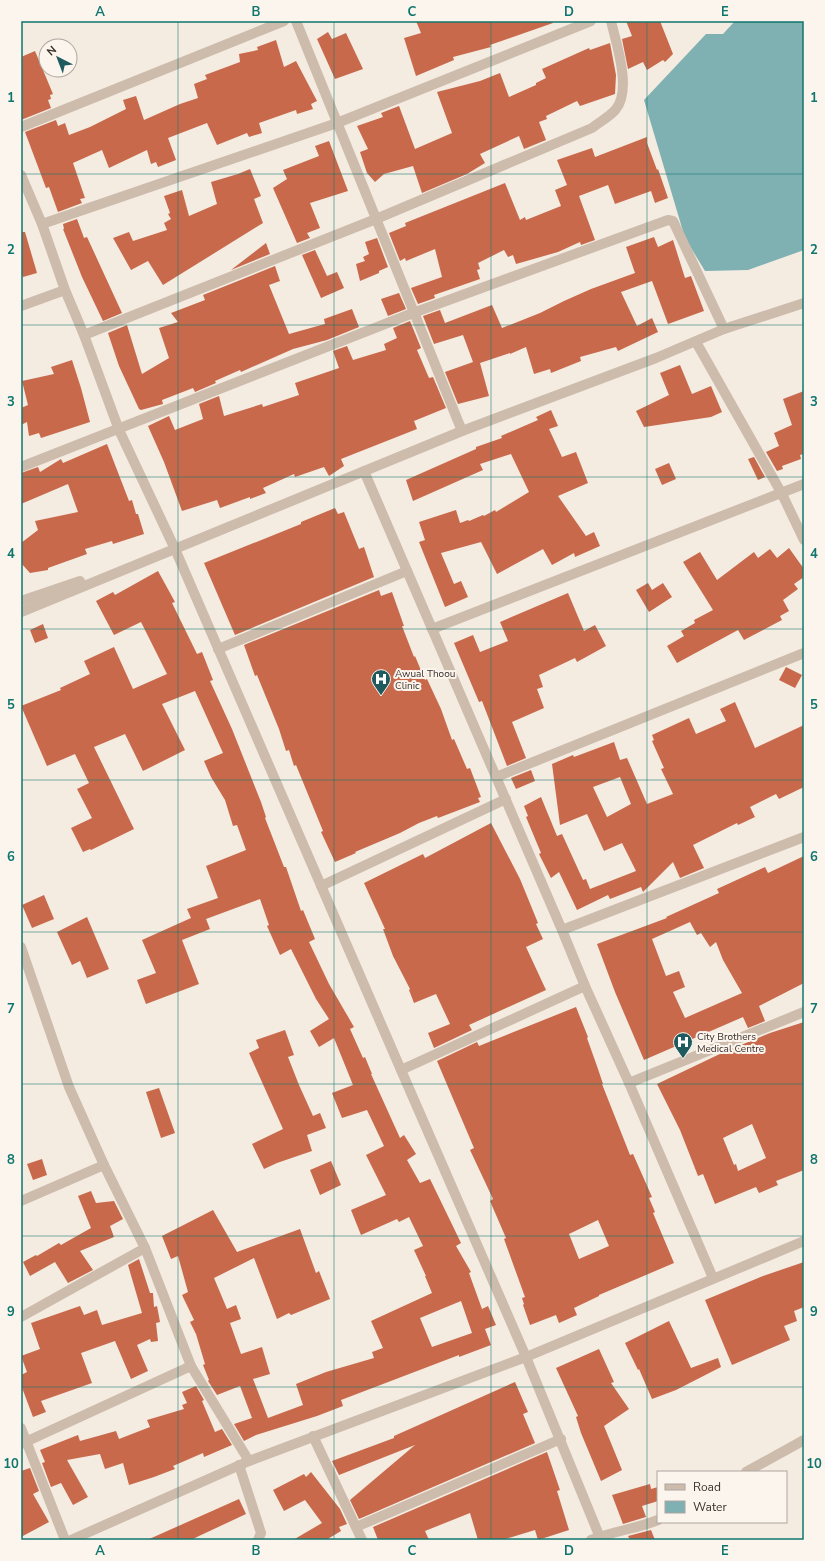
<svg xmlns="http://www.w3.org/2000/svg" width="825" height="1561" font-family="'Nunito Sans',sans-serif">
<rect width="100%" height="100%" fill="#f4ebe1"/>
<polygon fill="#7fb0b2" points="735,21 804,21 804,250 748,270 705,271 685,238 644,100 706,34 723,34"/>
<g fill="#c8694b" fill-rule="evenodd">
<polygon points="416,21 552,21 553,23 490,45 491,47 453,57 454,60 416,76 404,38 421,33"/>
<polygon points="626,21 660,21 673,54 665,62 663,60 647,70 643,62 628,69 622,39 632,36"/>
<polygon points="328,32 332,39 346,33 363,69 335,79 317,39"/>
<polygon points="276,40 284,67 296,61 317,101 311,104 313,109 297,114 296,110 259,123 262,133 249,137 247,133 217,145 207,123 168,138 176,160 158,167 156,162 151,164 147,150 109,168 102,150 73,163 85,198 80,199 82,203 58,212 49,187 46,188 25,132 56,120 58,126 65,123 69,135 90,127 126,109 123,100 136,96 144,120 180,104 198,98 194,84 207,79 205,75 240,62 239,54 258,50 257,47"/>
<polygon points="610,43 616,75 615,94 580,106 577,101 546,116 547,119 539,122 546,140 524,149 519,136 480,154 485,163 467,174 422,193 413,166 384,174 375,182 367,173 360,152 368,149 357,126 383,117 381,113 399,106 415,149 452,133 437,92 480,81 500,73 509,97 536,85 536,83 546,78 542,69 589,48 590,50"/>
<polygon points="35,51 53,94 50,95 51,99 48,100 51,108 21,120 21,57"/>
<polygon points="647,137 647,143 657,170 658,169 668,198 655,203 651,191 615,204 608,185 579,196 595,240 581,245 580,242 558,252 516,264 513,255 508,257 504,250 478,263 480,269 477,270 480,279 434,295 435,298 418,304 411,288 442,277 435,249 406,261 405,258 400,261 389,233 406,226 405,223 505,183 520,220 525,217 526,220 561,206 555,190 567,185 557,160 592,148 595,157"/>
<polygon points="329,141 348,191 310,203 320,228 307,233 310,238 297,243 273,188 287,179 283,170 319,156 315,146"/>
<polygon points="250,169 261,196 254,199 263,223 163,285 148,261 131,270 113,238 129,232 133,241 167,230 164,223 171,219 168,214 170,213 164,196 182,190 189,216 217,204 211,182 238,174"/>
<polygon points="77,219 84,238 87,237 122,313 103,321 82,277 63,229 64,229 63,224"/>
<polygon points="21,232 25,232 37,273 23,277 21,270"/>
<polygon points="654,237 658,247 673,240 685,278 691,276 704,311 668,324 652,281 621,292 637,326 652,318 658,332 618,351 616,347 580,357 581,361 551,373 550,369 534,374 526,347 510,354 510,353 480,363 489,396 458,404 445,372 473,362 463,335 434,344 423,316 440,310 445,323 492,305 502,328 540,313 564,301 591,289 635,273 626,247"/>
<polygon points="377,238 388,267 379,271 379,273 360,281 356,264 365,261 363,257 369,254 365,242"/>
<polygon points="266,243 270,254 231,270"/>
<polygon points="315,250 327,276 337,272 344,288 321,298 302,255"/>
<polygon points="275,266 280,281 269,285 289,334 325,324 324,319 352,309 359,327 327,340 293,349 241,372 240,370 215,381 216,383 195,392 193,388 162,400 163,404 141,410 139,409 119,366 108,333 127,325 142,374 169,358 159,328 178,322 171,313 205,300 203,295"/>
<polygon points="399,293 406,309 388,316 381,299"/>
<polygon points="410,321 421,348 417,350 429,378 433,377 446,408 414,421 417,429 341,459 344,466 329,476 324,467 295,477 294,474 263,488 266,493 250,499 250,497 220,508 217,500 182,511 164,462 148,426 169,416 175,430 203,419 199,404 219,396 224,416 262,404 263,407 299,395 295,383 339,368 333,351 347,346 353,360 386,350 384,344 397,338 393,328"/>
<polygon points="72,360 81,388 90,422 41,438 39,433 29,436 27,422 21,425 21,408 28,405 22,381 54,374 51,367"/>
<polygon points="680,365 692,394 711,386 722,412 711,417 644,427 636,411 669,395 660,373"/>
<polygon points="804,391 804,454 800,455 801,459 782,466 783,469 777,471 766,452 779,446 774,433 792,425 783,399"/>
<polygon points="551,410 558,426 549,429 562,457 576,452 588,483 558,496 586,536 594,532 600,546 575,557 574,553 552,565 543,549 497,574 481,542 441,553 454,584 461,581 468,597 445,607 419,542 425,540 419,522 456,510 460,523 468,520 469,521 483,515 484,516 495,510 496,512 529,492 511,454 480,464 483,470 413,501 406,480 476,449 476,447 502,438 501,436 538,420 536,417"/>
<polygon points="107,444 129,501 132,500 136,514 138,514 144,534 113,544 112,541 85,549 87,554 48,568 48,570 30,573 21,563 21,543 38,530 35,521 78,512 68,484 21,504 21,473 38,467 40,472 61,459 63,463"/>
<polygon points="754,457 765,477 758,480 748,459"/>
<polygon points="669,463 676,479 662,485 655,469"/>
<polygon points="335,508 338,514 344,512 359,549 364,547 374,577 235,635 204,563 301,524 301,522"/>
<polygon points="789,548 804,569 804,577 794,584 798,589 783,600 789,611 780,616 782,620 744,640 738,630 677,663 667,646 684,636 681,631 695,623 694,620 713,610 683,562 700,552 717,580 754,552 758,558 770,549 777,558"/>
<path d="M158 571 175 602 172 603 197 654 202 652 213 680 210 681 232 729 261 802 266 817 265 818 284 867H286L301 911 303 910 315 939 309 942 329 984 354 1027 350 1029 363 1058 365 1057 372 1074H371L400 1138 404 1135 416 1154 407 1160 420 1183 430 1179 461 1243 456 1246 471 1272 469 1273 482 1309 488 1306 496 1325 485 1329 491 1345 459 1357V1355L341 1400 343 1406 317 1416 256 1435 244 1441 234 1424 252 1418 240 1386 217 1395 208 1381 209 1380 203 1365 205 1364 196 1334 190 1322 194 1320 182 1295 188 1292 178 1256 171 1259 162 1236 213 1210 237 1252 300 1229 316 1273 319 1271 330 1299 291 1315 289 1313 277 1319 254 1258 214 1278 227 1309 236 1305 241 1319 230 1323 241 1354 262 1347 270 1374 253 1379 268 1418 303 1405 296 1384 326 1372 374 1358 372 1352 383 1348 371 1321 432 1293 425 1276H426L414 1250 423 1246 409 1217 399 1222 397 1219 361 1235 351 1210 386 1195 366 1155 384 1146 367 1110 342 1118 332 1093 353 1085 334 1038 319 1047 310 1031 329 1019 316 999 291 949 280 955 267 926 269 925 260 899 206 919 210 929 182 940 199 984 146 1004 137 980 156 973 142 940 191 918 187 909 218 898 206 866 246 850 237 825 233 826 225 800 211 777 204 761 223 753 195 691 162 704 185 750 143 771 125 734 94 747 134 829 91 850 90 849 83 852 71 828 92 818 77 789 89 783 75 754 47 766 21 706 61 690 60 688 90 674 84 661 114 647 133 689 167 674 141 622 114 635 96 601 113 592 115 595ZM461 1301 472 1333 432 1347 420 1318Z"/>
<polygon points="648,583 652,590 663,583 672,597 649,612 636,590"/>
<polygon points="379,590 381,596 392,592 404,626 402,626 414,657 415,656 425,680 427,679 441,709 452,740 454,739 467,769 470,768 481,797 478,798 480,802 438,818 437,816 419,823 400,833 355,852 356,853 335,862 321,832 323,831 296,765 294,766 289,750 286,751 279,729 257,675 255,676 244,645"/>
<polygon points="568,593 584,631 595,625 606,646 577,662 575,658 539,675 543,687 537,689 544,708 512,722 526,758 507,766 482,701 479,702 454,643 473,635 480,652 508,641 500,622"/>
<polygon points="43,624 48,638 35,643 30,630"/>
<polygon points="786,667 802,675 795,688 779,680"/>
<path d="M735 702 755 748 804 725V787L779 799 776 794 750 807 755 817 738 825 737 823 693 845 704 868 680 878 673 862 643 892 641 887 610 899 608 895 577 910 559 872 551 878 539 854 541 853 526 817 528 816 524 806 541 797 557 836 562 834 583 880 586 879 590 889 636 871 622 843 604 851 587 814 560 825 552 764 573 755 574 757 614 742 620 760 627 758 647 804 673 794 661 769 664 768 652 741 654 740 652 735 689 718 696 734 726 721 720 709ZM620 777 631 804 607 817 593 787Z"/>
<polygon points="531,770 535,781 516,789 511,778"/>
<polygon points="491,823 520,879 538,923 536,924 543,939 526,947 546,990 469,1025 472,1030 434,1048 428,1033 450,1024 436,994 414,1003 409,990 410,989 393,956 383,929 385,929 364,883 423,854 425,858"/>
<path d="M804 856V983L759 1006 765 1021 748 1028 743 1017 644 1060 615 992 597 944 667 918 666 917 719 893 717 889 765 867 768 873ZM690 922 697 935 701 933 710 947 716 942 723 960 742 993 685 1018 673 992 685 987 679 971 666 976 652 939Z"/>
<polygon points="44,895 54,919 32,928 22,905"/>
<polygon points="87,917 109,969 87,978 80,961 72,965 57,932"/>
<path d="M576 1007 588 1037 587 1038 598 1069 603 1084H602L630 1155 633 1154 652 1197 649 1198 655 1212 653 1213 674 1263 599 1295V1296L574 1308 577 1315 559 1323 556 1315 530 1325 523 1305 524 1304 522 1298 525 1297 504 1239 506 1238 490 1201 493 1199 470 1150 474 1148 437 1061 477 1042 479 1046ZM598 1220 609 1246 579 1259 569 1234Z"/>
<path d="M804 1022V1170L776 1181 778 1185 759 1193 756 1187 715 1204 703 1174 698 1176 680 1130 657 1084 724 1052 770 1033ZM752 1124 766 1158 738 1171 736 1164 734 1165 723 1138Z"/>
<polygon points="285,1030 294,1055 288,1057 299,1085 313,1116 320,1113 326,1128 307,1135 312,1151 277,1163 264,1169 252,1144 283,1129 249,1053 259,1048 256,1040"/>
<polygon points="159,1088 175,1133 161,1138 146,1092"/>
<polygon points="42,1159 47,1175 33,1180 27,1164"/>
<polygon points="331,1161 341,1185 320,1195 310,1170"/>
<polygon points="91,1191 96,1203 114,1201 123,1219 110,1226 114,1237 80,1251 93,1270 68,1283 55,1262 30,1276 23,1262 36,1255 37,1256 59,1243 61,1245 91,1228 78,1196"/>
<polygon points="139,1259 150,1293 153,1293 154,1307 157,1306 160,1322 156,1323 158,1341 151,1342 150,1339 137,1345 148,1371 131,1379 115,1341 81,1353 92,1383 41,1401 46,1412 33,1417 21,1385 21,1375 27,1372 21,1356 40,1349 31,1323 80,1306 84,1315 97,1310 102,1325 142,1313 128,1265"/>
<polygon points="804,1262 804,1307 794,1311 797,1321 784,1326 790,1340 732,1365 705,1300 763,1276"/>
<polygon points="669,1321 691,1368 718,1358 721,1367 676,1390 652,1399 639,1369 638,1370 625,1343"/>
<polygon points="599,1349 614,1382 611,1383 629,1409 604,1426 622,1470 601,1481 581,1433 576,1417 578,1416 556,1368"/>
<polygon points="515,1382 528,1412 523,1414 535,1443 359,1519 350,1500 415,1445 339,1475 332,1461 394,1438 394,1436"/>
<polygon points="196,1386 204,1400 202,1401 215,1432 222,1429 232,1445 204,1457 203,1453 173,1466 175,1469 154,1477 129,1485 123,1463 105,1469 100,1454 67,1460 88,1497 73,1505 61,1483 51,1487 42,1463 45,1462 40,1450 78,1435 80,1441 116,1431 119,1439 150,1427 147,1420 184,1409 182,1405 187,1403 182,1392"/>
<polygon points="547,1452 560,1490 557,1491 569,1530 538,1540 535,1530 502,1540 478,1540 470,1513 425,1531 429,1540 378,1540 373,1527"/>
<polygon points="30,1468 39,1491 33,1494 49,1522 21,1537 21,1471"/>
<polygon points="311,1472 340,1509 347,1524 339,1527 341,1531 326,1540 293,1540 322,1523 305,1500 284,1511 273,1490 304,1474 306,1477"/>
<polygon points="650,1484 651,1489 658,1487 658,1501 642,1506 646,1517 623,1524 612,1495"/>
<polygon points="239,1499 246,1514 199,1536 191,1540 147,1540"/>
<polygon points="651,1530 655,1540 630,1540 628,1536"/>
</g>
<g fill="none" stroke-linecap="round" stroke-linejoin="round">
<g stroke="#cdbbac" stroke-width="10">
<polyline points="296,21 462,431"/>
<polyline points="21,127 284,21"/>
<polyline points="21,175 42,224 65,290 84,335 119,430 175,549 401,1070 526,1357 601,1540"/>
<polyline points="42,224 337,123 591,21"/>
<polyline points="21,306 65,290"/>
<path d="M84 335 376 219 592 128C599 122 611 116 616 109 632 89 616 43 611 21"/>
<polyline points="696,342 782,494 804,540"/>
<polyline points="21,467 413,313 668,220 673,221 724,329"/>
<polyline points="364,471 562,930 585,986 629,1083 713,1278"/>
<polyline points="21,601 80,581"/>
<polyline points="21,612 462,431 656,358 724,329 804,303"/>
<polyline points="432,629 804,484"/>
<polyline points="218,649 407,571"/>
<polyline points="496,777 804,653"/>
<polyline points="321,886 506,799"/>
<polyline points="562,930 804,837"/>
<polyline points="21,947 69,1087 104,1165 145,1248"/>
<polyline points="401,1070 585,986"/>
<polyline points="629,1083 804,1012"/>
<polyline points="21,1201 104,1165"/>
<polyline points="21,1317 145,1248 191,1366 249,1461"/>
<polyline points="21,1428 65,1540"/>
<polyline points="313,1436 362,1540"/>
<polyline points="21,1444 191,1366"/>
<polyline points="239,1465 261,1533 258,1540"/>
<polyline points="746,1472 804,1440"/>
<polyline points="356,1527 561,1439"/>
<polyline points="71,1540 249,1461 526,1357 804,1241"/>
<path d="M591 1540C613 1531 636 1529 658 1520"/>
</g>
</g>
<path fill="none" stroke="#0f766e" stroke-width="1" stroke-opacity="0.55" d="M178 21V1540M334 21V1540M491 21V1540M647 21V1540M21 174H804M21 325H804M21 477H804M21 629H804M21 780H804M21 932H804M21 1084H804M21 1236H804M21 1387H804"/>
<defs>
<g id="hospital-pin" transform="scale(1)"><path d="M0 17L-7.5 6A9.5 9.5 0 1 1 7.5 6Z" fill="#1f5a5e" stroke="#fbf5ee"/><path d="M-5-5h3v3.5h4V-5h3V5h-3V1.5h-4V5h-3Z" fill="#fff"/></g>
</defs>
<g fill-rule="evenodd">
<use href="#hospital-pin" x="381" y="679"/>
<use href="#hospital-pin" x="683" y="1042"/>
</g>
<g text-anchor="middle" stroke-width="4" stroke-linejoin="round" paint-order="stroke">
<g font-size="10" fill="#3b302b" stroke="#fbf5ee" text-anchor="start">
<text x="395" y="677">Awual Thoou<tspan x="395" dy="12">Clinic</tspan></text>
<text x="697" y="1040">City Brothers<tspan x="697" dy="12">Medical Centre</tspan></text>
</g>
</g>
<rect width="825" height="1561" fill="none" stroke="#fbf5ee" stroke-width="44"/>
<rect x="657" y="1471" width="130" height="52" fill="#fbf5ee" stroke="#aea6a0"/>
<rect x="665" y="1484" width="20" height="6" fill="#cdbbac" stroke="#aea6a0"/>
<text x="693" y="1491" font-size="12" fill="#3b302b">Road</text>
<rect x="665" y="1501" width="20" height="12" fill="#7fb0b2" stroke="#aea6a0"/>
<text x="693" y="1511" font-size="12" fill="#3b302b">Water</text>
<g transform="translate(58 58) rotate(318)"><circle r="19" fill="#fbf5ee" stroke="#aea6a0"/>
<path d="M0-3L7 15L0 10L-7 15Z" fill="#1f5a5e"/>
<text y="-6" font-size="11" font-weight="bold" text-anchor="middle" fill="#3b302b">N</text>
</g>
<rect x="22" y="22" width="781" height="1517" fill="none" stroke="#0f766e" stroke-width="1.5"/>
<g font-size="13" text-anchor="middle" font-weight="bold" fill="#0f766e">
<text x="100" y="16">A</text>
<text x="256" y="16">B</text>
<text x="412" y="16">C</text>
<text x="569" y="16">D</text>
<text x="725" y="16">E</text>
<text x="11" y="102">1</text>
<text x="814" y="102">1</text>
<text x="11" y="254">2</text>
<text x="814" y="254">2</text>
<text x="11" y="406">3</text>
<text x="814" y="406">3</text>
<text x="11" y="558">4</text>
<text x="814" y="558">4</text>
<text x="11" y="709">5</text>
<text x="814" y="709">5</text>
<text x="11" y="861">6</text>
<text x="814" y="861">6</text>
<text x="11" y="1013">7</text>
<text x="814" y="1013">7</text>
<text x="11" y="1164">8</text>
<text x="814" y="1164">8</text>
<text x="11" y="1316">9</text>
<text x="814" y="1316">9</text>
<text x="11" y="1468">10</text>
<text x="814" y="1468">10</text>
<text x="100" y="1555">A</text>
<text x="256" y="1555">B</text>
<text x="412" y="1555">C</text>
<text x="569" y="1555">D</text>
<text x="725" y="1555">E</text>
</g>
</svg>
